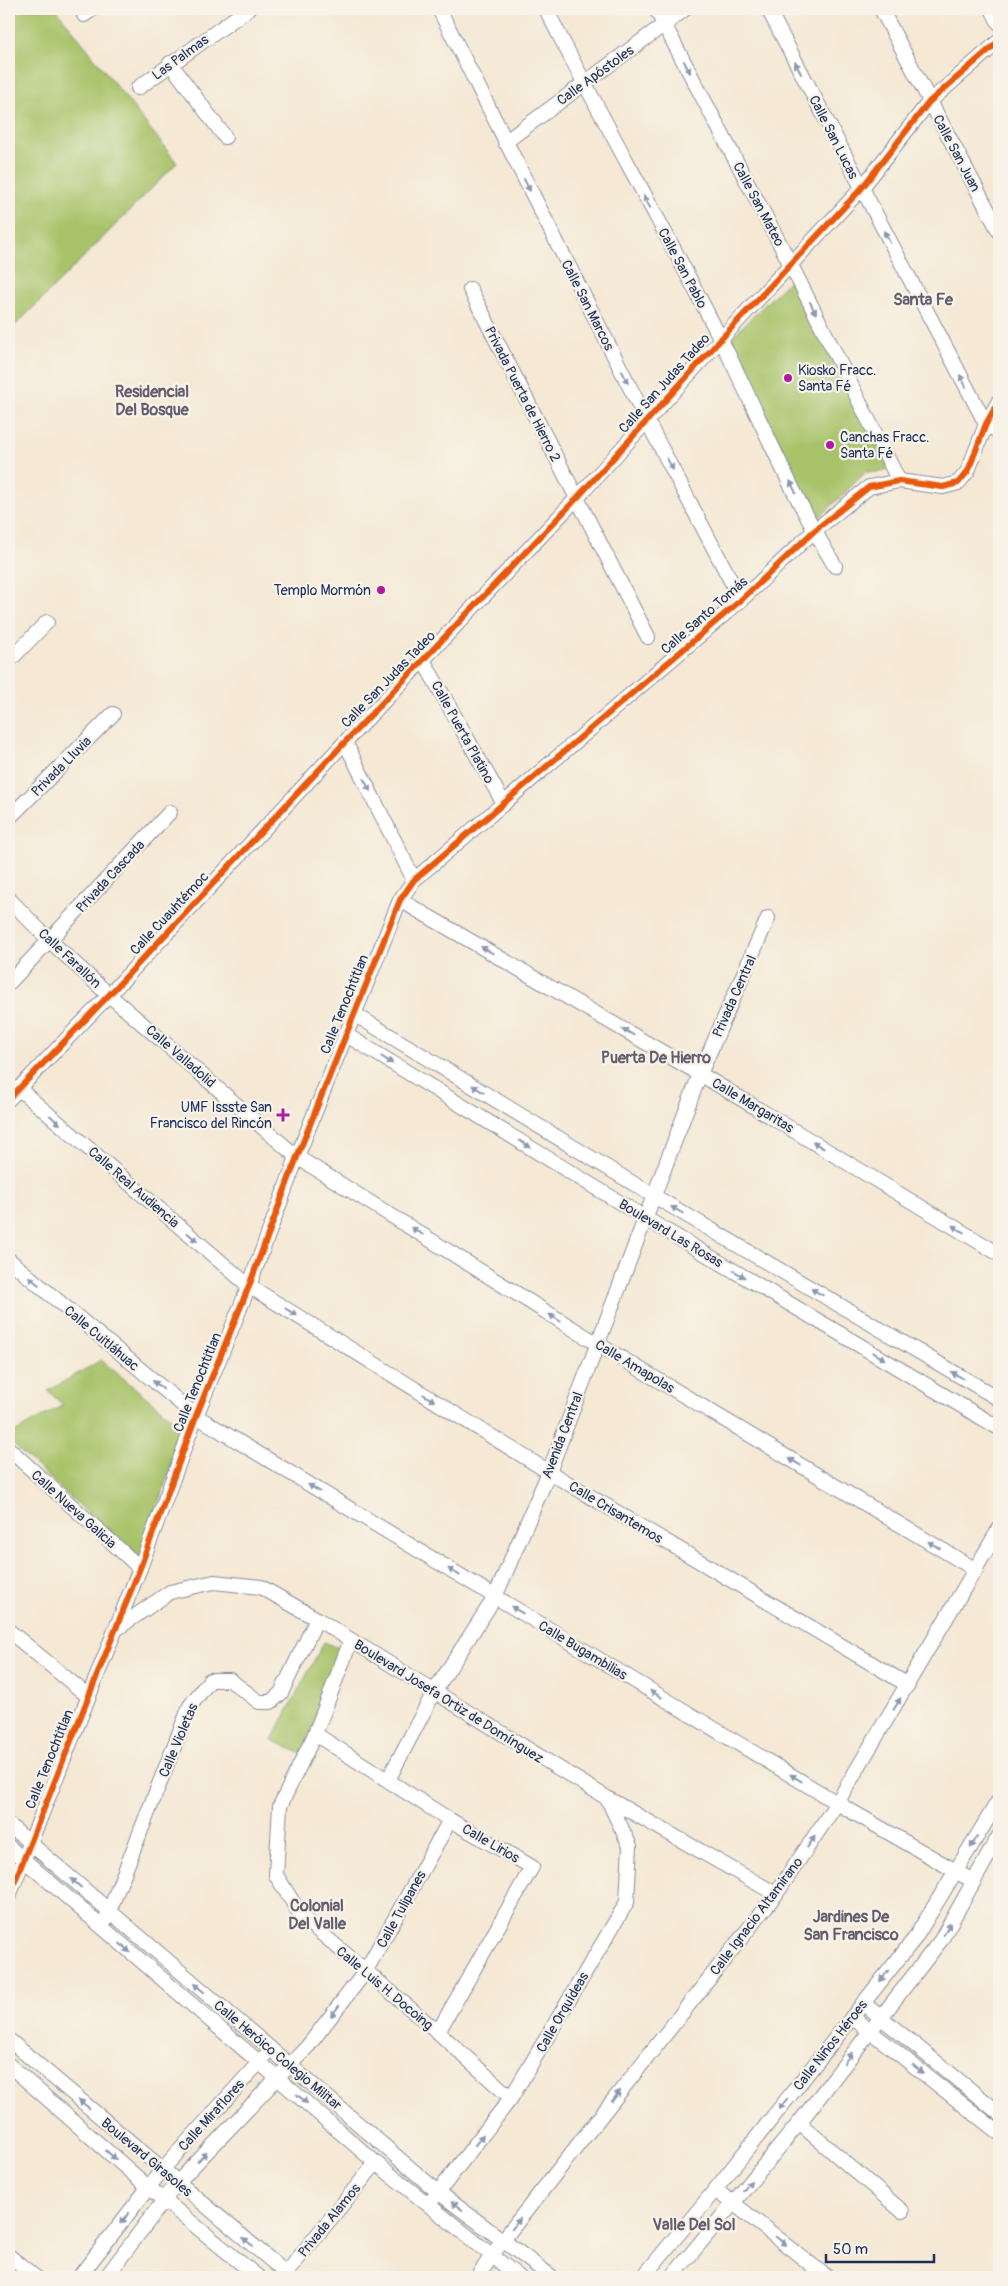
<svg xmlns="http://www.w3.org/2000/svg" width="1008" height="2286" font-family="Pangolin,sans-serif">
<rect width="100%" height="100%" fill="#f7f3e8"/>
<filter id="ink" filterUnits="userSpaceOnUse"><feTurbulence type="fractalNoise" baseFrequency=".02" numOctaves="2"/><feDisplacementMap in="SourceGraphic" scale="10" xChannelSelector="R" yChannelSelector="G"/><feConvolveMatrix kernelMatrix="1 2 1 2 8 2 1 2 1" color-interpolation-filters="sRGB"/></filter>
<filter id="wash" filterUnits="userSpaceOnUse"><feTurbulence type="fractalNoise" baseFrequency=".0096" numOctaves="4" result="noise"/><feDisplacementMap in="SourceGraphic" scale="20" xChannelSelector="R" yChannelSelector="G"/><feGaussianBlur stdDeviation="1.12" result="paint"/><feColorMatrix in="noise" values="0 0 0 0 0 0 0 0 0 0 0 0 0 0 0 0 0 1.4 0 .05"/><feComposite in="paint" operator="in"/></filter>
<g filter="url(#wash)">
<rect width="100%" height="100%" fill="#f5e8d4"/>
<g fill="#a7c268" stroke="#617863">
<polygon points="9,9 56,9 177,163 9,332"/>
<polygon points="790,280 889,468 882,472 866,472 817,520 728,341"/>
<polygon points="101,1360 184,1428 139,1560 9,1441 9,1436 63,1405 48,1391"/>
<polygon points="324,1642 344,1650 302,1754 272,1740"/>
</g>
</g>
<g filter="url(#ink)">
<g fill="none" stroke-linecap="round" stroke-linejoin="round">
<g stroke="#888c99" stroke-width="16">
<g id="minor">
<polyline points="439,9 647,421 741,600"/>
<path d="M546 9C602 120 665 228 721 340 759 415 791 494 835 566"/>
<polyline points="656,9 791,265 899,481"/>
<polyline points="768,9 986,424"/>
<polyline points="881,9 999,231"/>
<polyline points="992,9 999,23"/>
<polyline points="84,15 93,9"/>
<polyline points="170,63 225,137"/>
<polyline points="138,88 248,9"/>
<polyline points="505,142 685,9"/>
<polyline points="470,289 648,637"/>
<polyline points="986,424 999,432"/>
<polyline points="423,660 504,804"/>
<polyline points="9,661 47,622"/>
<polyline points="345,742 414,880"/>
<polyline points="9,818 113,714"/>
<polyline points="9,899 49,940 109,995 297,1157 596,1343 976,1570"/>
<polyline points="400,900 700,1074 999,1254"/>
<polyline points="9,983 170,812"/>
<polyline points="354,1014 654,1196 999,1399"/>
<polyline points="345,1034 645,1218 999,1428"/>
<polyline points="18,1088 249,1286 549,1472 908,1685"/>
<polyline points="9,1099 109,995 345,742 577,498 721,339 861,189 929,102 999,41"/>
<polyline points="9,1260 196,1416 837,1803 973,1881"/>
<polyline points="9,1449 140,1568"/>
<polyline points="115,1630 170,1592 214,1582 261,1587 317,1619 607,1798 776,1894"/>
<polyline points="9,1631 88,1696"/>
<polyline points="351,1640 315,1734 280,1806 276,1875 302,1917 438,2032 511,2098"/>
<polyline points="315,1734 450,1820 532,1867 438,2032"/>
<polyline points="388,1780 434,1692 495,1597 549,1472 700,1074 768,918"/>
<polyline points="9,1825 438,2192 552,2277"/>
<polyline points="9,1847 376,2163 519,2277"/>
<polyline points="9,1896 140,1568 196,1416 249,1286 297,1157 400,900 414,880 741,600 814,531 869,487 899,481 943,487 958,483 968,471 986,424 999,401"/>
<polyline points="106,1919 190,1706 210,1680 230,1680 259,1702 271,1702 281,1693 317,1619"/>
<polyline points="863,2003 999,2113"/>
<polyline points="852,2017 999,2133"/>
<polyline points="9,2040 286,2273"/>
<polyline points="9,2065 148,2187 258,2277"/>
<polyline points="799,2123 902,2211"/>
<polyline points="715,2190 733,2203 827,2277"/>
<polyline points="433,2199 511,2098 627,1902 630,1846 607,1798"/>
<polyline points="9,2256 35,2277"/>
<polyline points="79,2277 162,2170 264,2057"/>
<polyline points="106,2277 177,2183 308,2046 365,1972 450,1820"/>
<polyline points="283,2277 376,2163"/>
<polyline points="477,2277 503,2240 776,1894 837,1803 999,1529"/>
<polyline points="643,2277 715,2190 915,1938 999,1800"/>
<polyline points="672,2277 799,2123 941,1940 999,1836"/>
</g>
</g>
<use href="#minor" stroke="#fff" stroke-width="14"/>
<g stroke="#f7f3e8" stroke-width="9">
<g id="cycleway">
<polyline points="9,1099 109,995 345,742 577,498 721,339 861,189 929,102 999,41"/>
<polyline points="9,1896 140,1568 196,1416 249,1286 297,1157 400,900 414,880 741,600 814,531 869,487 899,481 943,487 958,483 968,471 986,424 999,401"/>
</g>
</g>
<use href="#cycleway" stroke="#e8590c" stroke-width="6"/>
</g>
<defs><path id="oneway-solid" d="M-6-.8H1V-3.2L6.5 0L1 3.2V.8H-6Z" transform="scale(1.25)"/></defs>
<g fill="#8d97ae">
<use href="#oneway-solid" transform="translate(687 67) rotate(62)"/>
<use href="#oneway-solid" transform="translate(798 68) rotate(-117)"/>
<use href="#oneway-solid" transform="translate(527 185) rotate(63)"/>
<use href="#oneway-solid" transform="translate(647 202) rotate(-118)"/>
<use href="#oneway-solid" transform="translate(887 237) rotate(-118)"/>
<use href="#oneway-solid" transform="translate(813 308) rotate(63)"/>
<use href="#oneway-solid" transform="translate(625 377) rotate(63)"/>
<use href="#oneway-solid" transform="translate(963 381) rotate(-118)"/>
<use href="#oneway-solid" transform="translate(670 464) rotate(62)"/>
<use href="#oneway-solid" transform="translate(793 487) rotate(-116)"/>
<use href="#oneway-solid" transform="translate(367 785) rotate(63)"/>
<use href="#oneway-solid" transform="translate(487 950) rotate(-150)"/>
<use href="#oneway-solid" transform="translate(628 1032) rotate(-150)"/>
<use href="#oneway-solid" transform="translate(387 1060) rotate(32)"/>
<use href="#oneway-solid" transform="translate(478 1089) rotate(-149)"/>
<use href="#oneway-solid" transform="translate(55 1120) rotate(41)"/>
<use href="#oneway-solid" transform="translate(525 1144) rotate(32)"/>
<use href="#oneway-solid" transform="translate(818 1145) rotate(-149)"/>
<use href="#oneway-solid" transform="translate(677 1210) rotate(-150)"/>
<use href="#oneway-solid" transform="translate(958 1229) rotate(-149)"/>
<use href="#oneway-solid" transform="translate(417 1231) rotate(-148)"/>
<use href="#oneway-solid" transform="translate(192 1237) rotate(41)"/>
<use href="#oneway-solid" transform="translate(739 1274) rotate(31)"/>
<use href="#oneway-solid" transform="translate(34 1281) rotate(-140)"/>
<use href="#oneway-solid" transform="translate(817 1292) rotate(-150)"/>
<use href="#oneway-solid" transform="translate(291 1312) rotate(32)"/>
<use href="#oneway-solid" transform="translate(555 1318) rotate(-148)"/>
<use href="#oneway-solid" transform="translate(879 1356) rotate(31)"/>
<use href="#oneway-solid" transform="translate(957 1375) rotate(-150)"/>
<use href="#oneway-solid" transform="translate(158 1385) rotate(-140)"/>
<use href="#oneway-solid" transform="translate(429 1398) rotate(32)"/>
<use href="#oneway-solid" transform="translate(795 1462) rotate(-149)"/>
<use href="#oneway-solid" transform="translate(314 1488) rotate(-149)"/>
<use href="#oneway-solid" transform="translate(934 1545) rotate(-149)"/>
<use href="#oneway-solid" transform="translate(454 1572) rotate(-149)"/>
<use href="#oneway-solid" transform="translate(517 1610) rotate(-149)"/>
<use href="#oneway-solid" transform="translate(656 1694) rotate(-149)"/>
<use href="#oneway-solid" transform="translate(897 1704) rotate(-59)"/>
<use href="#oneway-solid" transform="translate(796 1778) rotate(-149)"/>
<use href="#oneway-solid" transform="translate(811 1842) rotate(-56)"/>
<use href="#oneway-solid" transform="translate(974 1842) rotate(121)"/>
<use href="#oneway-solid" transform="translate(76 1883) rotate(-139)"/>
<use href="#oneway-solid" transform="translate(947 1929) rotate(-62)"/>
<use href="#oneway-solid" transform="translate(125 1948) rotate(41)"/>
<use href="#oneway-solid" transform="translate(884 1976) rotate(129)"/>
<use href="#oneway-solid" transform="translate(199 1988) rotate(-140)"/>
<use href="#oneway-solid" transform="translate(335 2011) rotate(128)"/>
<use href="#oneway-solid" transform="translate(848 2058) rotate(-53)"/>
<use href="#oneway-solid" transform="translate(918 2069) rotate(38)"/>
<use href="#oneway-solid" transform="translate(616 2096) rotate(-52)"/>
<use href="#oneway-solid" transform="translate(302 2099) rotate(41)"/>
<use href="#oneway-solid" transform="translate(84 2104) rotate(-140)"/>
<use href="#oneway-solid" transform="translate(783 2104) rotate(128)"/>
<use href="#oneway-solid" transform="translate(479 2140) rotate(-52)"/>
<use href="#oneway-solid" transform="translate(111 2155) rotate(41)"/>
<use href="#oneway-solid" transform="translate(202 2157) rotate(-46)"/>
<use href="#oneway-solid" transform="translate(747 2186) rotate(-50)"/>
<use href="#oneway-solid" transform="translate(457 2206) rotate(-143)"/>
<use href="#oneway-solid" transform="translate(125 2218) rotate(127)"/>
<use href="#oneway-solid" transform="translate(516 2224) rotate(-52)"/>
<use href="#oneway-solid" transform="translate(781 2241) rotate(39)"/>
<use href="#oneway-solid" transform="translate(248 2242) rotate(-140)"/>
</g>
</g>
<g fill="#b5179e" stroke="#f7f3e8" stroke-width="2">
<circle cx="788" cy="378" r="5"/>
<circle cx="830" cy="445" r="5"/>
<circle cx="381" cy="590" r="5"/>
<path d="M280.5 1107.5h5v5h5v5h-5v5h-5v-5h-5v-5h5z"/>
</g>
<g text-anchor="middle" stroke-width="4.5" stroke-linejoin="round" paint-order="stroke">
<g font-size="14" fill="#1b2f5e" stroke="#f7f3e8">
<text transform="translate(180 57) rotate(-36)" y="5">Las Palmas</text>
<text transform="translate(595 75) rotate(-36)" y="5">Calle Apóstoles</text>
<text transform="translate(834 137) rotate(63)" y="5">Calle San Lucas</text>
<text transform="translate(957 153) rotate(62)" y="5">Calle San Juan</text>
<text transform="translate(759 204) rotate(62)" y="5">Calle San Mateo</text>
<text transform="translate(683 268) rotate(62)" y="5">Calle San Pablo</text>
<text transform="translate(588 305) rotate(63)" y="5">Calle San Marcos</text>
<text transform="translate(664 383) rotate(-48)" y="5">Calle San Judas Tadeo</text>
<text transform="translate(523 394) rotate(63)" y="5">Privada Puerta de Hierro 2</text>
<text transform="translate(704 615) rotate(-41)" y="5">Calle Santo Tomás</text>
<text transform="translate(388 679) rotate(-46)" y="5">Calle San Judas Tadeo</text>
<text transform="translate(463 732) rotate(61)" y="5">Calle Puerta Platino</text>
<text transform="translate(61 766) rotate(-45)" y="5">Privada Lluvia</text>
<text transform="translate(110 876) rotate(-47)" y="5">Privada Cascada</text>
<text transform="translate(169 913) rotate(-47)" y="5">Calle Cuauhtémoc</text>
<text transform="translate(70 958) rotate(43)" y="5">Calle Farallón</text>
<text transform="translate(734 996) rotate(-66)" y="5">Privada Central</text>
<text transform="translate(344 1004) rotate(-68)" y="5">Calle Tenochtitlan</text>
<text transform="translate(181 1056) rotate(41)" y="5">Calle Valladolid</text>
<text transform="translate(753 1105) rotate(31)" y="5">Calle Margaritas</text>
<text transform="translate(134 1187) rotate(41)" y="5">Calle Real Audiencia</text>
<text transform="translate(671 1233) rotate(31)" y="5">Boulevard Las Rosas</text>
<text transform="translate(102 1338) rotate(40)" y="5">Calle Cuitláhuac</text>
<text transform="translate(635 1366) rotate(31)" y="5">Calle Amapolas</text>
<text transform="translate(197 1382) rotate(-68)" y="5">Calle Tenochtitlan</text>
<text transform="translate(562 1435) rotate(-69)" y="5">Avenida Central</text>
<text transform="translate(74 1509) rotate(42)" y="5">Calle Nueva Galicia</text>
<text transform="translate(616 1512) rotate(31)" y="5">Calle Crisantemos</text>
<text transform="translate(583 1650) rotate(31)" y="5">Calle Bugambilias</text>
<text transform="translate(449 1701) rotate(32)" y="5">Boulevard Josefa Ortiz de Domínguez</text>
<text transform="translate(178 1740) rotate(-67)" y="5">Calle Violetas</text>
<text transform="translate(49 1759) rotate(-68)" y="5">Calle Tenochtitlan</text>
<text transform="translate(491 1843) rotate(30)" y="5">Calle Lirios</text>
<text transform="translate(401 1909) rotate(-61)" y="5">Calle Tulipanes</text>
<text transform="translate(756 1916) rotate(-53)" y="5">Calle Ignacio Altamirano</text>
<text transform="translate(385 1988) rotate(40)" y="5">Calle Luis H. Docoing</text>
<text transform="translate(562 2012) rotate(-60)" y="5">Calle Orquídeas</text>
<text transform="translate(830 2045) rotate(-52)" y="5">Calle Niños Héroes</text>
<text transform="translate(278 2055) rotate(40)" y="5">Calle Heróico Colegio Militar</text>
<text transform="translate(211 2115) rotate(-48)" y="5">Calle Miraflores</text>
<text transform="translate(147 2157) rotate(40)" y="5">Boulevard Girasoles</text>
<text transform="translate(329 2220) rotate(-51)" y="5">Privada Alamos</text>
</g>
<g font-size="14" fill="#1b2f5e" stroke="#f7f3e8" text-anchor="start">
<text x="798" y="375">Kiosko Fracc.<tspan x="798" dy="16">Santa Fé</tspan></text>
<text x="840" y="442">Canchas Fracc.<tspan x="840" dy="16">Santa Fé</tspan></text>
<text x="371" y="595" text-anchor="end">Templo Mormón</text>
<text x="272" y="1112" text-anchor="end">UMF Issste San<tspan x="272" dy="16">Francisco del Rincón</tspan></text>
</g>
<g font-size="16" font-weight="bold" fill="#635d6e" stroke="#f7f3e8">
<text x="923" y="305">Santa Fe</text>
<text x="152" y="397">Residencial<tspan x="152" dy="18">Del Bosque</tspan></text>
<text x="656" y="1063">Puerta De Hierro</text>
<text x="317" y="1911">Colonial<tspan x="317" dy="18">Del Valle</tspan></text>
<text x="851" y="1922">Jardines De<tspan x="851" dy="18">San Francisco</tspan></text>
<text x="694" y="2230">Valle Del Sol</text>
</g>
</g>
<rect width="1008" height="2286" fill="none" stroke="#f7f3e8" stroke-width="30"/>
<path d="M826 2254v8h108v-8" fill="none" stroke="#1b2f5e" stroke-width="2.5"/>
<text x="833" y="2254" font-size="15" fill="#1b2f5e" stroke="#f7f3e8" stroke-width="4" paint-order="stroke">50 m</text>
</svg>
